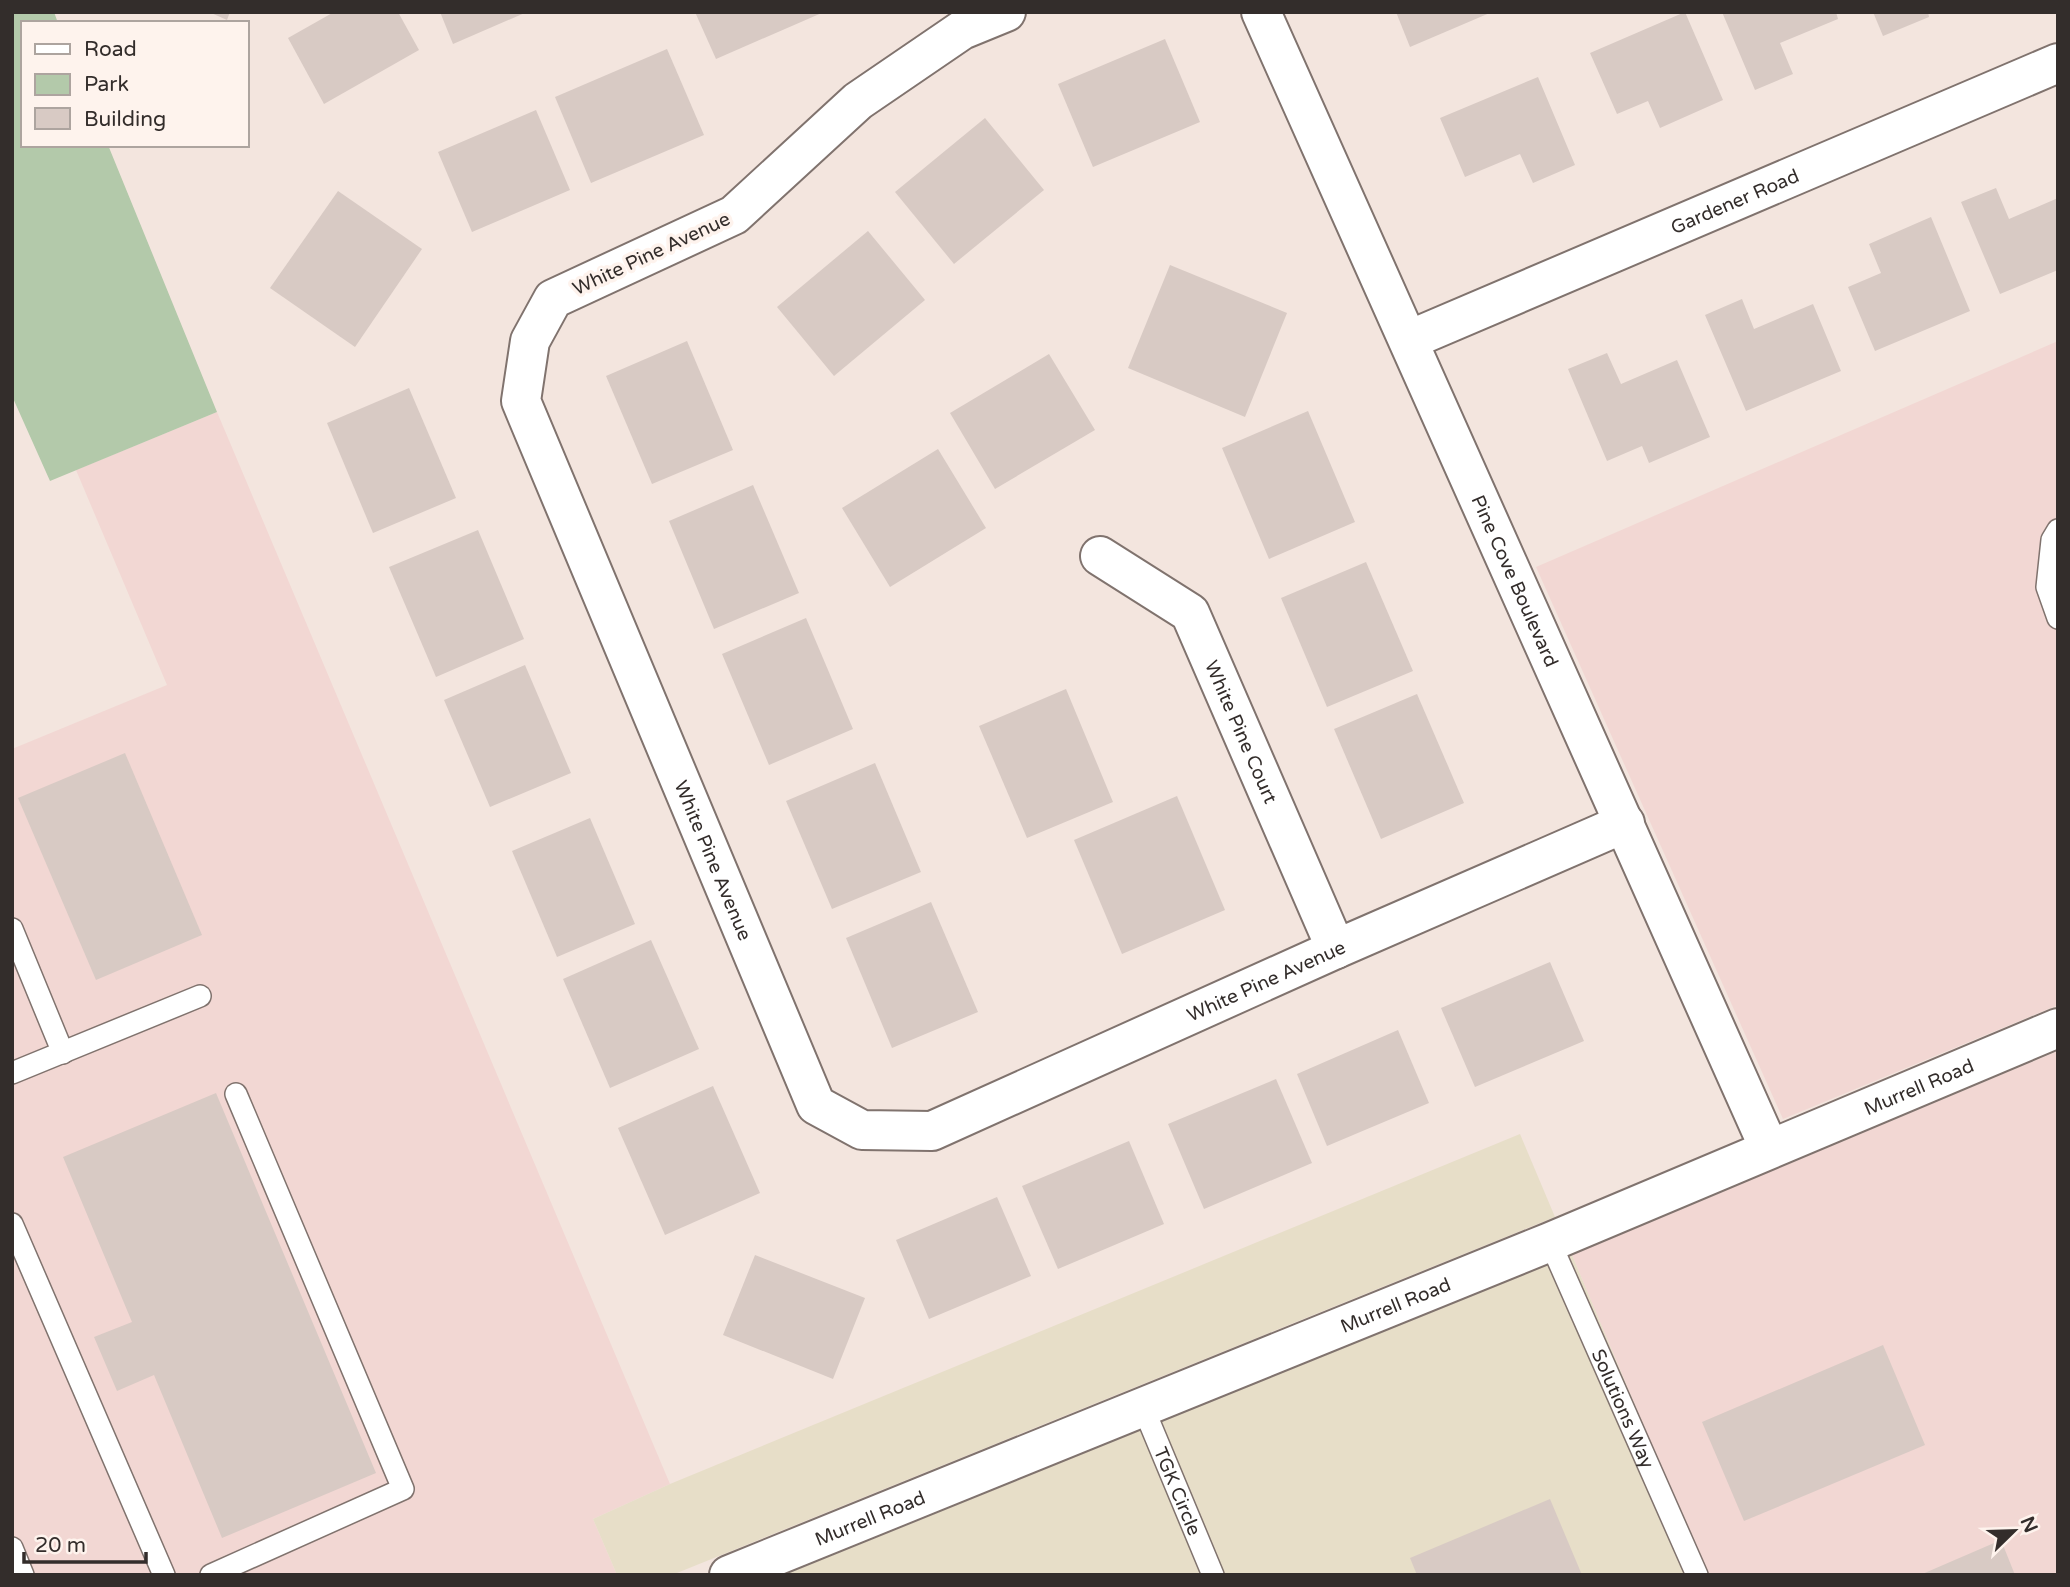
<svg xmlns="http://www.w3.org/2000/svg" width="2070" height="1587" font-family="'Varela Round',sans-serif">
<rect width="100%" height="100%" fill="#f3e5de"/>
<g fill="#f2d7d3">
<polygon points="2058,341 2058,1005 1783,1119 1536,567"/>
<polygon points="217,412 670,1484 593,1519 617,1575 12,1575 12,749 167,685 76,470"/>
<polygon points="2058,1051 2058,1575 1706,1575 1572,1255"/>
</g>
<g fill="#e7dec8">
<polygon points="1520,1134 1555,1217 672,1575 617,1575 593,1519 670,1484"/>
<polygon points="1572,1255 1706,1575 784,1575"/>
</g>
<polygon fill="#b3c9aa" points="12,12 54,12 58,23 23,23 23,145 108,145 217,412 50,481 12,396"/>
<g fill="#d8cac4">
<polygon points="209,12 230,12 227,20"/>
<polygon points="334,12 398,12 419,50 324,104 288,38"/>
<polygon points="440,12 527,12 453,44"/>
<polygon points="695,12 824,12 716,59"/>
<polygon points="1396,12 1492,12 1410,47"/>
<polygon points="1685,12 1723,100 1660,128 1648,101 1617,114 1590,53"/>
<polygon points="1722,12 1836,12 1838,19 1780,43 1793,74 1755,90"/>
<polygon points="1873,12 1928,12 1929,17 1883,36"/>
<polygon points="1165,39 1200,122 1093,167 1058,84"/>
<polygon points="667,49 704,135 591,183 555,97"/>
<polygon points="1538,77 1575,165 1533,183 1520,154 1465,177 1440,118"/>
<polygon points="536,110 570,190 472,232 438,152"/>
<polygon points="985,118 1044,190 954,264 895,192"/>
<polygon points="1996,188 2009,219 2058,198 2058,270 2000,294 1961,202"/>
<polygon points="338,191 422,249 355,347 270,288"/>
<polygon points="1931,217 1970,311 1875,351 1848,287 1881,273 1869,244"/>
<polygon points="868,231 925,300 834,376 777,307"/>
<polygon points="1170,265 1287,313 1245,417 1128,368"/>
<polygon points="1742,299 1754,329 1813,304 1841,371 1746,411 1705,315"/>
<polygon points="687,341 733,450 652,484 606,376"/>
<polygon points="1607,353 1621,384 1677,360 1710,437 1649,463 1642,446 1607,461 1568,369"/>
<polygon points="1049,354 1095,430 995,489 950,413"/>
<polygon points="409,388 456,498 373,533 327,423"/>
<polygon points="1308,411 1355,522 1269,559 1222,448"/>
<polygon points="938,449 986,528 890,587 842,508"/>
<polygon points="753,485 799,593 714,629 669,521"/>
<polygon points="478,530 524,639 436,677 389,567"/>
<polygon points="1366,562 1413,671 1327,707 1281,598"/>
<polygon points="806,618 853,729 769,765 722,654"/>
<polygon points="525,665 571,773 490,807 444,700"/>
<polygon points="1066,689 1113,802 1027,838 979,726"/>
<polygon points="1417,694 1464,803 1381,839 1334,729"/>
<polygon points="125,753 202,935 96,980 18,798"/>
<polygon points="875,763 921,872 832,909 786,801"/>
<polygon points="1177,796 1225,910 1122,954 1074,840"/>
<polygon points="590,818 635,924 557,957 512,851"/>
<polygon points="931,902 978,1012 892,1048 846,938"/>
<polygon points="651,940 699,1049 610,1088 563,979"/>
<polygon points="1550,962 1584,1041 1475,1087 1441,1008"/>
<polygon points="1398,1030 1429,1103 1327,1146 1297,1074"/>
<polygon points="1276,1079 1312,1163 1204,1209 1168,1124"/>
<polygon points="713,1086 760,1193 665,1235 618,1128"/>
<polygon points="216,1093 376,1473 222,1538 154,1375 117,1391 94,1337 132,1322 63,1157"/>
<polygon points="1129,1141 1164,1224 1058,1269 1022,1186"/>
<polygon points="997,1197 1031,1276 929,1319 896,1240"/>
<polygon points="755,1255 865,1298 833,1379 723,1335"/>
<polygon points="1883,1345 1925,1445 1744,1521 1702,1422"/>
<polygon points="1550,1499 1582,1575 1417,1575 1410,1558"/>
<polygon points="2001,1540 2015,1575 1920,1575"/>
</g>
<g fill="none" stroke-linecap="round" stroke-linejoin="round">
<g stroke="#80736e" stroke-width="24">
<g id="lane">
<polyline points="2058,530 2052,540 2047,587 2058,618"/>
<polyline points="12,929 63,1053"/>
<polyline points="12,1073 200,996"/>
<polyline points="12,1224 164,1575"/>
<path id="s1" d="M1550 1242 1697 1575"/>
<path id="s2" d="M1143 1407 1213 1575"/>
<polyline points="12,1548 23,1575"/>
<polyline points="211,1575 403,1489 236,1094"/>
</g>
</g>
<g stroke="#80736e" stroke-width="42">
<g id="street">
<path id="s3" d="M1006 12 962 30 858 101 734 215 553 299 530 341 521 401 816 1105 862 1130 932 1131 1336 949 1625 823"/>
<path id="s4" d="M1261 12 1769 1148"/>
<path id="s5" d="M1409 340 2058 63"/>
<path id="s6" d="M1100 556 1190 613 1336 949"/>
</g>
</g>
<g stroke="#80736e" stroke-width="42">
<g id="secondary">
<path id="s7" d="M729 1575 1550 1242 2058 1028"/>
</g>
</g>
<use href="#lane" stroke="#fff" stroke-width="21"/>
<use href="#street" stroke="#fff" stroke-width="38"/>
<use href="#secondary" stroke="#fff" stroke-width="38"/>
</g>
<g text-anchor="middle" stroke-width="7" stroke-linejoin="round" paint-order="stroke">
<g font-size="19" fill="#332d2b" stroke="#fef3ed">
<text dy="7" stroke="none"><textPath href="#s5" startOffset="354">Gardener Road</textPath></text>
<text transform="translate(651 253) rotate(-25)" y="7">White Pine Avenue</text>
<text dy="7" stroke="none"><textPath href="#s4" startOffset="623">Pine Cove Boulevard</textPath></text>
<text dy="7" stroke="none"><textPath href="#s6" startOffset="236">White Pine Court</textPath></text>
<text dy="7" stroke="none"><textPath href="#s3" startOffset="1148">White Pine Avenue</textPath></text>
<text dy="7" stroke="none"><textPath href="#s3" startOffset="1902">White Pine Avenue</textPath></text>
<text dy="7" stroke="none"><textPath href="#s7" startOffset="1286">Murrell Road</textPath></text>
<text dy="7" stroke="none"><textPath href="#s7" startOffset="719">Murrell Road</textPath></text>
<text dy="7" stroke="none"><textPath href="#s1" startOffset="182">Solutions Way</textPath></text>
<text dy="7" stroke="none"><textPath href="#s2" startOffset="91">TGK Circle</textPath></text>
<text dy="7" stroke="none"><textPath href="#s7" startOffset="152">Murrell Road</textPath></text>
</g>
</g>
<rect width="2070" height="1587" fill="none" stroke="#332d2b" stroke-width="28"/>
<rect x="21" y="21" width="228" height="126" fill="#fef3ed" stroke="#ada49f" stroke-width="2"/>
<rect x="35" y="44" width="35" height="10" fill="#ffffff" stroke="#ada49f" stroke-width="2"/>
<text x="84" y="56" font-size="21" fill="#332d2b">Road</text>
<rect x="35" y="74" width="35" height="21" fill="#b3c9aa" stroke="#ada49f" stroke-width="2"/>
<text x="84" y="91" font-size="21" fill="#332d2b">Park</text>
<rect x="35" y="108" width="35" height="21" fill="#d8cac4" stroke="#ada49f" stroke-width="2"/>
<text x="84" y="126" font-size="21" fill="#332d2b">Building</text>
<g transform="translate(2014 1531) rotate(67)" stroke="#fef3ed" stroke-width="5" paint-order="stroke">
<path d="M0-5L12 26L0 18L-12 26Z" fill="#332d2b"/>
<text y="-10" font-size="19" font-weight="bold" text-anchor="middle" fill="#332d2b">N</text>
</g>
<path d="M24 1552v10h122v-10" fill="none" stroke="#332d2b" stroke-width="3.5"/>
<text x="35" y="1552" font-size="21" fill="#332d2b" stroke="#fef3ed" stroke-width="5" paint-order="stroke">20 m</text>
</svg>
